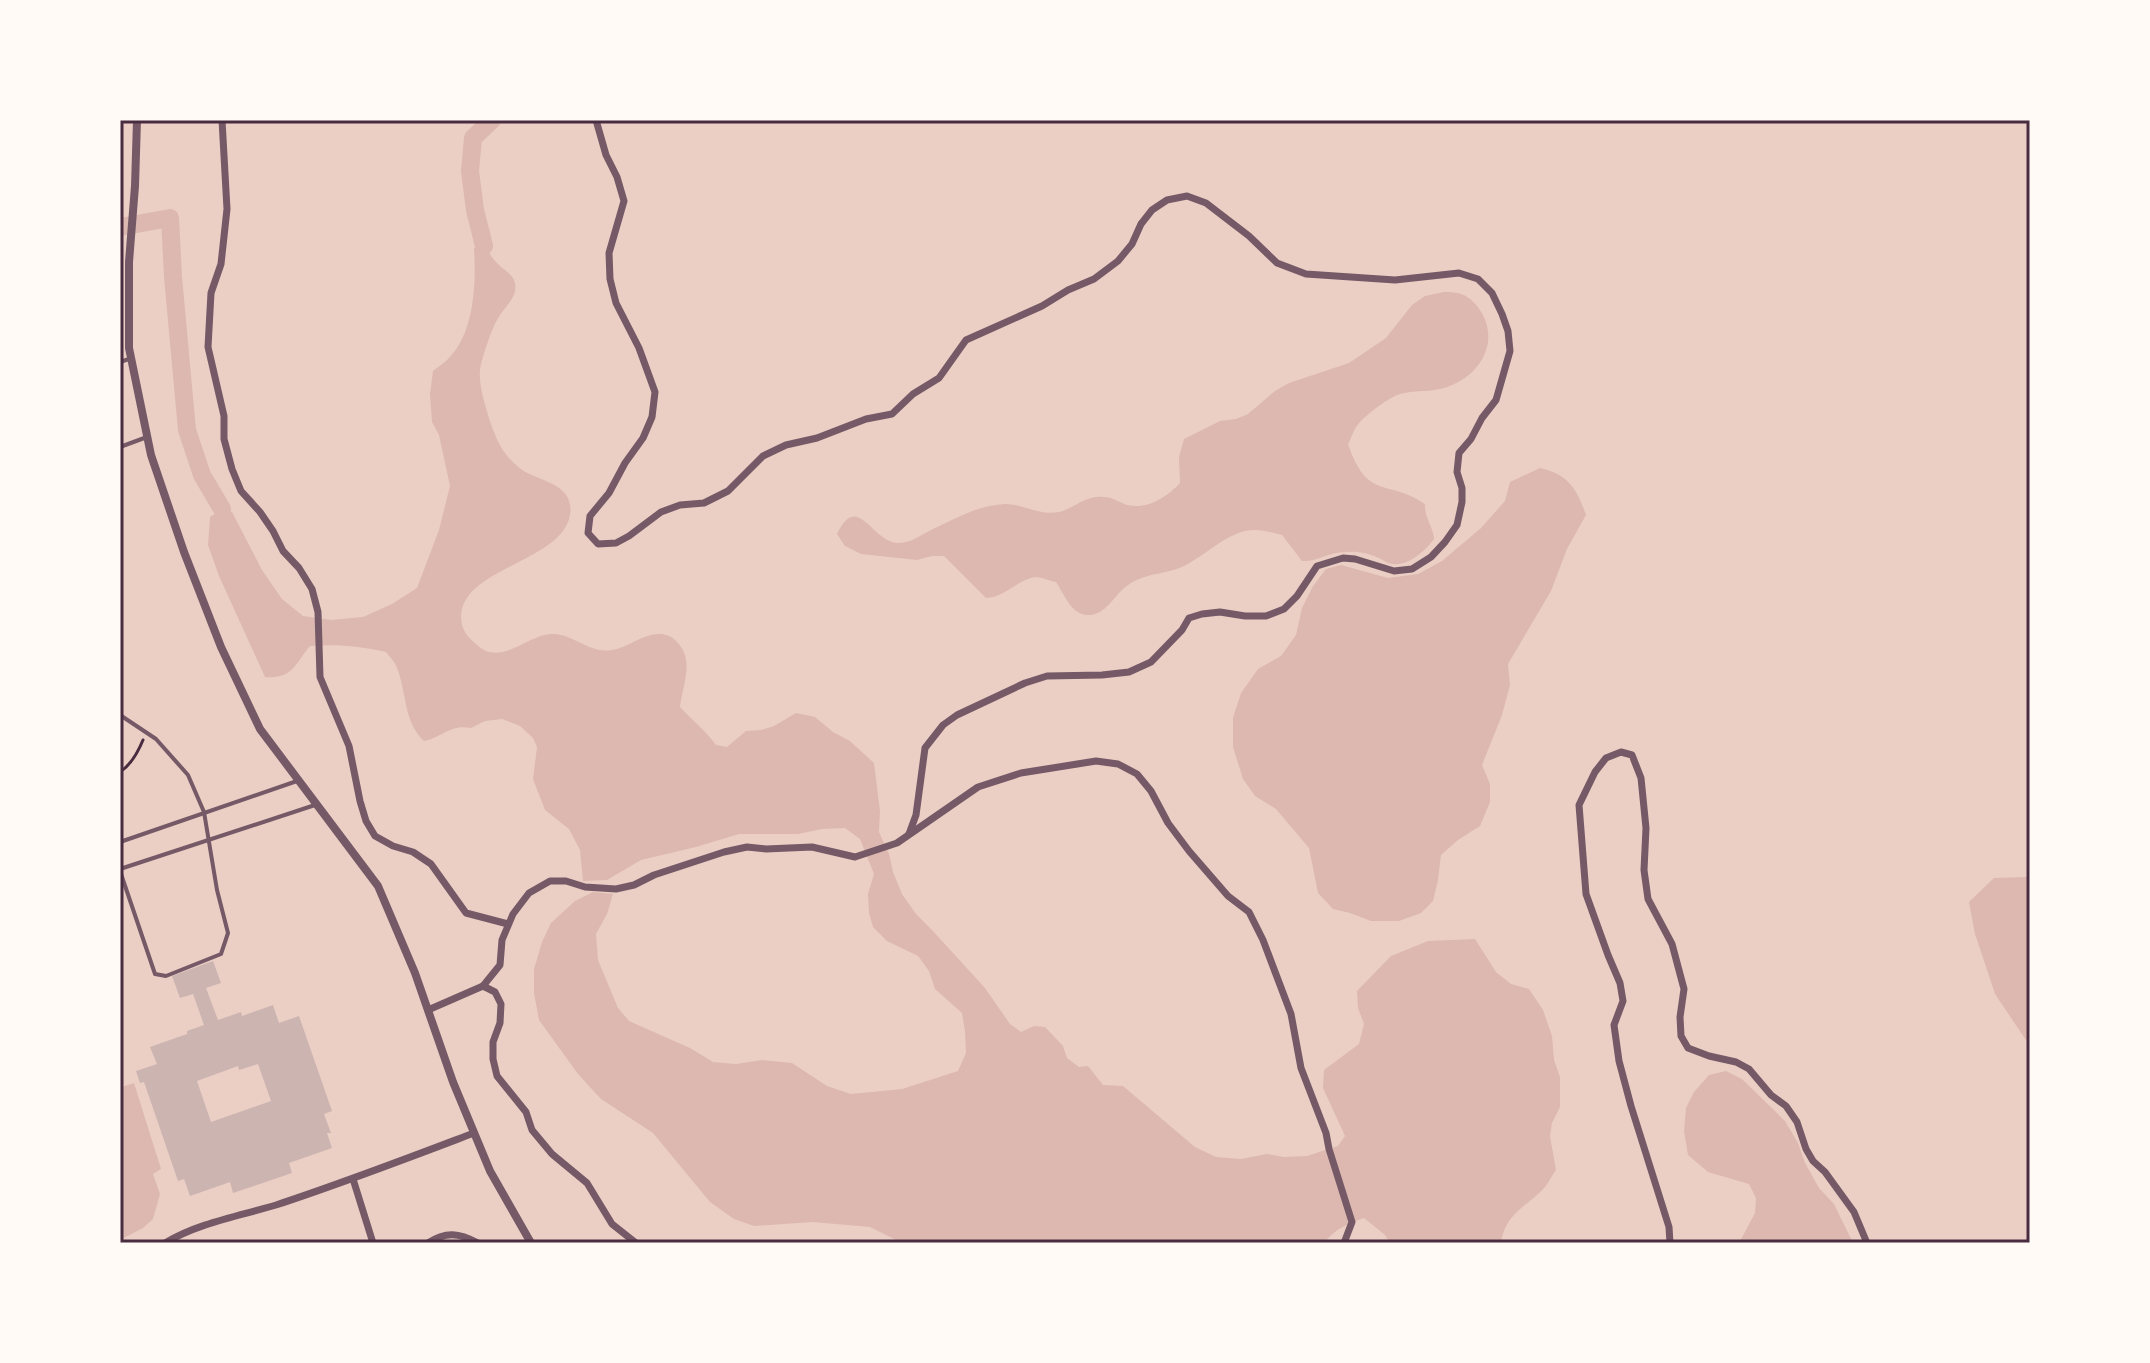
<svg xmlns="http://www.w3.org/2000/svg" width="2150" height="1363" font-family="Manrope,sans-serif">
<rect width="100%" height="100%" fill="#f7e1d7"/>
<rect fill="#ebcfc5" x="120" y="120" width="1910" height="1123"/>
<g fill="#dcb8b0">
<path d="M484 246C489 252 493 260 499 265 505 271 513 274 515 283 518 298 503 308 497 320 492 328 480 363 480 371 479 380 482 393 484 401 489 419 496 443 508 457 512 461 517 466 521 469 539 482 575 483 570 515 562 564 450 569 462 625 465 634 469 638 476 644 501 669 529 632 554 634 575 635 590 654 612 650 625 648 638 638 651 635 659 633 668 634 674 639 696 658 683 682 680 707 692 720 706 731 716 745L727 747 746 731 761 730 774 726 796 713 815 717 833 732 850 741 874 763 880 811 879 832 889 854 893 872 902 894 916 914 932 930 985 988 1010 1024 1021 1032 1034 1026 1045 1027 1063 1046 1067 1058 1079 1067 1088 1066 1103 1085 1123 1086 1195 1147 1216 1157 1241 1159 1267 1154 1284 1157 1307 1156 1338 1146 1345 1136 1323 1088 1324 1070 1359 1044 1364 1024 1358 1008 1357 991 1391 956 1428 941 1475 939 1496 972 1511 984 1529 989 1543 1010 1552 1036 1554 1060 1560 1077V1107L1552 1123 1550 1136 1556 1170C1552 1175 1549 1182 1545 1187 1527 1207 1506 1212 1501 1243H1390L1385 1235 1364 1218C1347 1224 1335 1229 1324 1243H902L870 1227 813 1222 754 1226 734 1219 710 1202 653 1133 601 1099 578 1074 539 1020 534 993V969L542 942 551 923 575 901 593 892 613 894 607 914 596 934 598 960 618 1008 629 1021 690 1048 713 1062 736 1064 762 1060 792 1063 827 1086 851 1094 902 1089 958 1071 966 1053 965 1031 962 1013 935 989 929 971 918 956 887 941 873 927 869 913 868 894 874 874 860 839 845 828 822 829 798 834H739L696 847 641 860 607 880 583 881 580 850 569 829 545 810 533 779 537 747 533 738 520 726 502 719 485 721 471 728C450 724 443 737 424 741 403 721 407 693 397 668 395 662 390 657 386 652 360 646 337 644 310 646 294 665 293 679 265 677L219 576 208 545 210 517 222 509 232 512 262 570 282 599 303 616 331 620 363 617 392 604 417 588 439 530 450 486 439 435 432 422 430 394 433 371C438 367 444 363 448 359 475 332 476 283 474 248Z"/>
<path d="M1444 292C1459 292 1467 294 1477 306 1503 339 1481 377 1444 388 1427 393 1411 389 1395 396 1383 402 1364 416 1356 427 1353 432 1351 439 1348 444 1368 502 1387 478 1425 504 1424 517 1433 526 1434 539 1426 550 1409 566 1393 564 1388 564 1385 561 1381 559 1368 553 1359 551 1345 552 1329 552 1317 562 1302 561L1282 535C1271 532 1257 528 1245 531 1224 536 1205 555 1186 565 1167 575 1145 572 1127 586 1114 595 1106 615 1089 615 1072 616 1064 594 1056 582 1050 581 1041 577 1036 577 1018 579 1006 597 986 598L944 556H932L917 560 861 554 845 546 837 534C858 490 872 543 898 543 911 543 919 536 931 530 955 519 978 505 1005 504 1023 504 1040 516 1059 512 1075 508 1085 495 1104 497 1112 497 1119 502 1127 505 1147 510 1167 497 1180 483L1179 457 1184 439 1220 421 1236 419 1248 414 1275 391 1289 383 1349 363 1386 338 1412 305 1425 296Z"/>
<path d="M1540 468C1568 474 1577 489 1586 515L1567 549 1551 591 1508 664 1510 685 1502 715 1482 765 1490 784V802L1480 826 1458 840 1441 855 1438 880 1433 901 1421 913 1399 921H1371L1350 913 1333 909 1318 893 1309 848 1276 809 1255 796 1243 779 1233 747V718L1241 693 1258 669 1281 656 1296 635 1302 608 1313 586 1326 569 1341 565 1388 578 1418 574 1442 561 1481 528 1505 501 1510 482Z"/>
<polygon points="2027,877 2030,882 2030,1046 1995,994 1975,934 1969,902 1994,878"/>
<polygon points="1726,1071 1742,1079 1785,1121 1798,1143 1805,1163 1819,1188 1834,1204 1853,1243 1739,1243 1755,1213 1756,1198 1749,1184 1708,1172 1688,1155 1684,1131 1686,1108 1694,1092 1709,1075"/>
<polygon points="120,1081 122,1087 134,1083 161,1169 153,1174 160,1194 153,1219 143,1228 120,1240"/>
</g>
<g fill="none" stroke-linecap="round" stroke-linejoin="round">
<g stroke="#dcb8b0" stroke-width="18">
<polyline points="120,227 170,218 173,277 187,430 202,475 222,509"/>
<polyline points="484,246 475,210 470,171 473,138 492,120"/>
</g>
</g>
<path fill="#ccb4b1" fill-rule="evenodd" d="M213 961 221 983 206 988 218 1020 241 1012 242 1016 273 1005 279 1023 299 1016 332 1111 324 1114 331 1133H327L332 1148 289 1163 292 1173 233 1193 230 1182 190 1196 184 1179 178 1181 144 1082 140 1083 136 1071 157 1064 150 1047 187 1034V1031L204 1025 193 994 180 998 172 976ZM258 1064 271 1101 211 1122 197 1081 238 1066 239 1070Z"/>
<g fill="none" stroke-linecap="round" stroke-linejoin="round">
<path stroke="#4a2c40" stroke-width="3" d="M120 772C131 765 138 752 143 740"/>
<g stroke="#755966" stroke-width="4">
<polyline points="120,362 129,359"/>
<polyline points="120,447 147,437"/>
<polyline points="120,715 156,739 188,775 204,812 217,890 228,933 221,954 166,976 155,974 120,871"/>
<polyline points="120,842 297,781"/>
<polyline points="120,869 315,805"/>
</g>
<g stroke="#755966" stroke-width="7">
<polyline points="222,120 227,209 221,264 211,293 208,347 224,416 224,439 232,469 241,491 260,512 273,531 283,551 299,568 312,589 318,612 320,677 349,746 360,801 366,821 375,836 393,846 413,852 431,864 466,913 508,924"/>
<polyline points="596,120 606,155 617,177 624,201 609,253 610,279 616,303 639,348 655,392 652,417 643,438 625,463 609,493 590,516 588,533 598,544 616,543 629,536 661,512 680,505 704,503 728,491 763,456 786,445 817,438 866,419 892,414 913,394 939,378 966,340 1042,306 1068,290 1094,279 1118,261 1132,244 1141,224 1152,210 1167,200 1187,196 1206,203 1249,236 1277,263 1306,274 1395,280 1459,273 1478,279 1492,293 1502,314 1508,331 1510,351 1496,400 1482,418 1471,439 1459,453 1457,472 1462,488 1462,502 1457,525 1445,542 1431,557 1412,569 1394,571 1355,559 1343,558 1317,566 1297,596 1284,609 1266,616 1245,616 1220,612 1202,614 1189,618 1182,630 1151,662 1129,672 1102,675 1047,676 1025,683 957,715 943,725 925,748 916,815 909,834"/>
<polyline points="483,986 500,965 502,940 513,914 529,893 550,881 566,881 585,887 616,889 634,885 654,875 724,852 747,847 766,849 812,847 855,857 897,843 978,787 1021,773 1096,761 1118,764 1137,774 1151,791 1168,823 1189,851 1228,896 1249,912 1263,940 1291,1014 1301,1068 1326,1133 1329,1149 1352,1222 1344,1243"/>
<polyline points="428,1010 483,986 495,992 501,1004 500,1023 493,1042 493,1059 497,1076 526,1112 532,1130 552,1154 587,1183 612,1224 636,1243"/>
<polyline points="353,1179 373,1243"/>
<path d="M165 1243C198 1223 239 1216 276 1205 343 1183 408 1158 474 1133"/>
<path d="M428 1243C446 1231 459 1233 478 1243"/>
<polyline points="1670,1243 1669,1227 1631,1106 1619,1061 1614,1025 1623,1001 1620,983 1608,955 1586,894 1579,805 1595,772 1606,758 1621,752 1632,755 1641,778 1646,828 1644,870 1648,899 1672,944 1684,989 1680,1017 1681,1036 1688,1048 1709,1056 1736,1062 1749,1069 1771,1095 1786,1106 1797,1122 1806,1149 1813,1161 1825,1172 1854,1212 1867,1243"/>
</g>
<polyline stroke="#755966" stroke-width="8" points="137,120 135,186 129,262 129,348 151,455 184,552 221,647 260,729 378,886 415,973 453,1082 490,1171 531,1243"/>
</g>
<rect width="2150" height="1363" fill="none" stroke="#fffaf5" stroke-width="244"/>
<rect x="122" y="122" width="1906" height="1119" fill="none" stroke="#4a2c40" stroke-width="3"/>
</svg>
